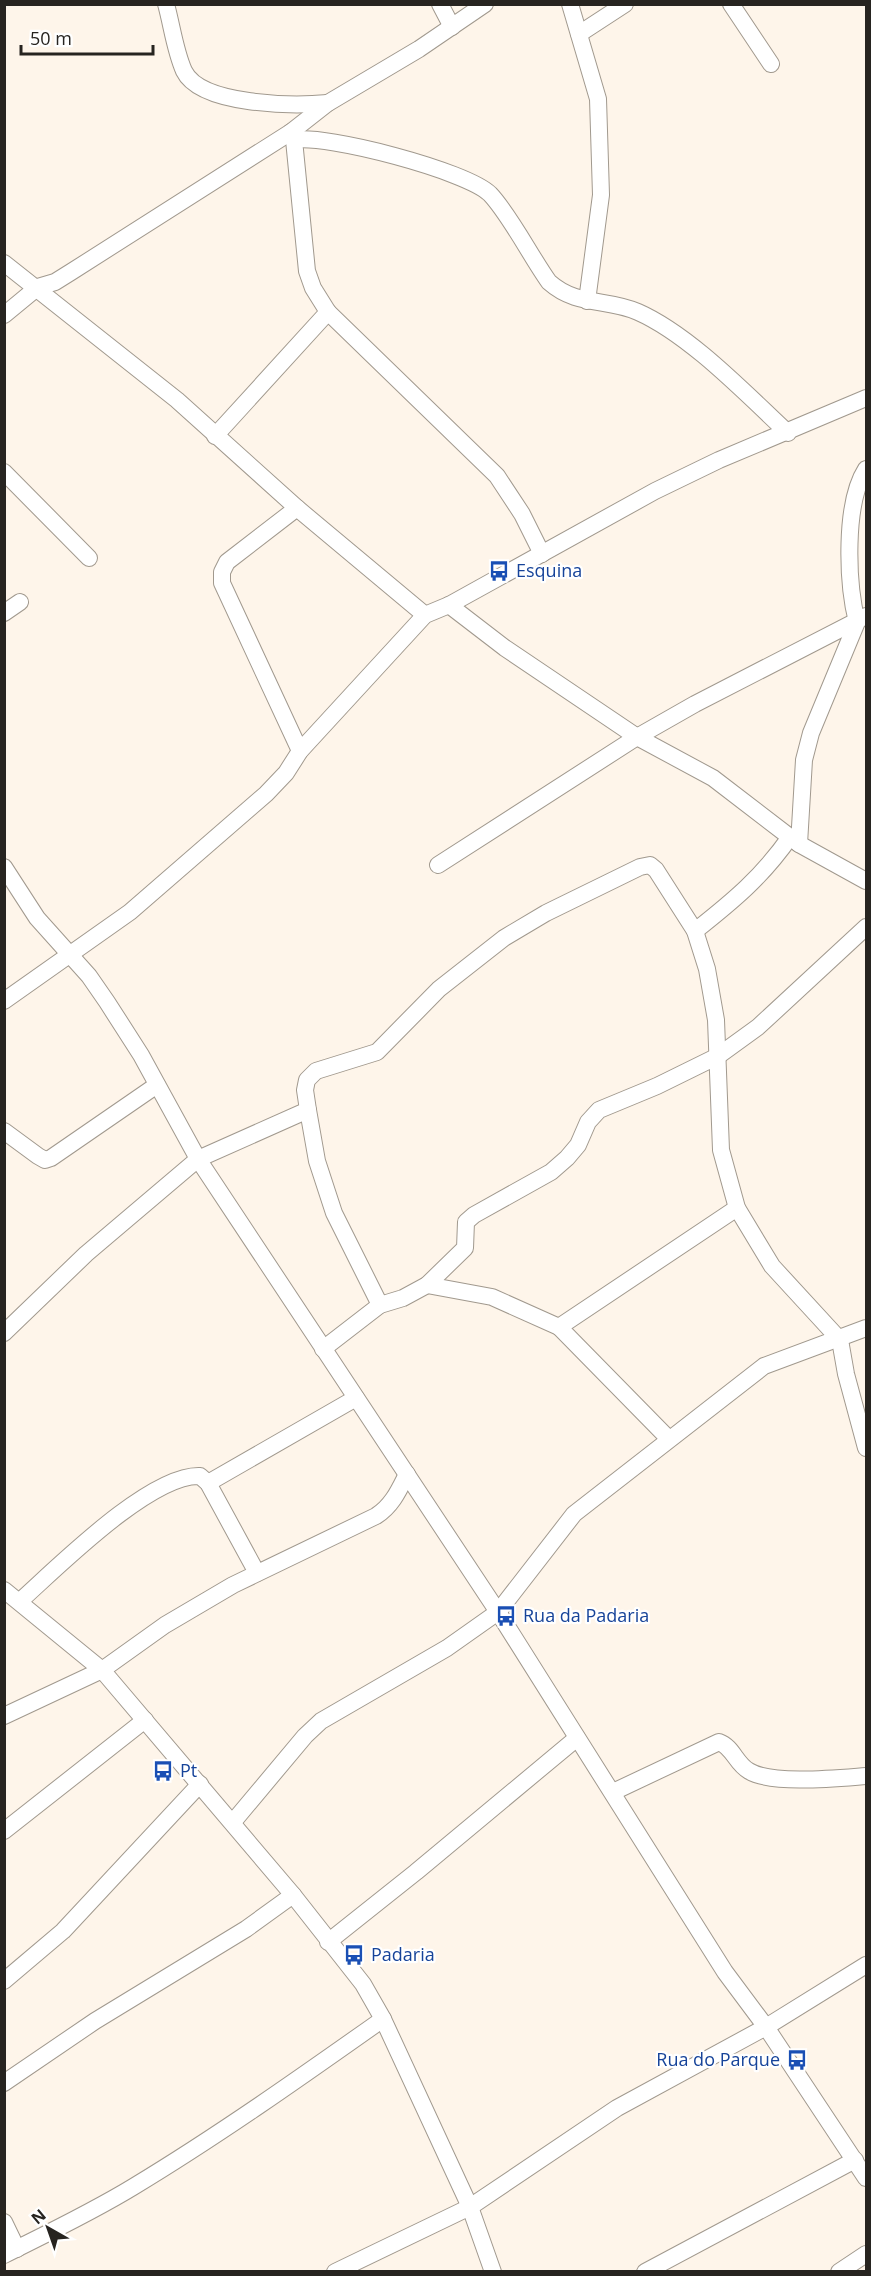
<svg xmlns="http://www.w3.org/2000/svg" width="871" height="2276" font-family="'Open Sans',sans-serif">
<rect width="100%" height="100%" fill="#fef5ea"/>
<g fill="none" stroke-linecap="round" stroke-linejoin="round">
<g stroke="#a1998e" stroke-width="18">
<g id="minor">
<path d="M166 4C172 26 175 51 184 71 201 106 295 106 328 103"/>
<polyline points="440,4 452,27"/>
<polyline points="570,4 598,99 601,195 587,301"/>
<polyline points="731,4 771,64"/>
<polyline points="579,34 625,4"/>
<path d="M294 140C326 134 467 171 490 194 510 215 531 257 549 282 577 307 607 298 638 312 690 335 746 394 788 433"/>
<polyline points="4,263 177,400 297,508 425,615"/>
<polyline points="328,312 497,476 522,514 542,554"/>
<polyline points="4,315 38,287 55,282 71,272 291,132 328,103 419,49 485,4"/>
<polyline points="215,436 328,312 313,288 307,271 294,140 291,132"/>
<polyline points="4,472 89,558"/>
<polyline points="297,508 227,562 222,572 222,583 300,751"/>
<polyline points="449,605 505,648 637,737 713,778 799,844 866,881"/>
<polyline points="4,613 20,602"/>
<path d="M799 844 804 760 811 733 857 622C847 583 844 503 866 469"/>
<polyline points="438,865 637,737 695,704 866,616"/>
<polyline points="4,867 37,918 89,976 107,1002 141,1055 198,1159 498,1612 725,1972 766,2027 866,2178"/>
<path d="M695 931C733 901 762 877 790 837"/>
<polyline points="4,1001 130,912 266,794 286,773 300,751 425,615 449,605 655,491 719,460 866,398"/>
<polyline points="308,1110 317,1161 334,1213 380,1305"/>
<polyline points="4,1131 38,1156 45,1160 51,1158 157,1085"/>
<polyline points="427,1285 492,1297 559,1327 668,1438"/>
<polyline points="559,1327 737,1208"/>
<polyline points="4,1333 86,1254 198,1159 308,1110 305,1090 307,1080 316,1071 377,1052 439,989 504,938 546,913 640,867 650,865 656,870 695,931 707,969 716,1020 721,1150 737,1208 772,1266 840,1340 846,1374 866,1448"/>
<polyline points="323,1349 380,1305 403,1298 427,1285 465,1248 466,1222 474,1215 551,1172 567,1158 578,1145 588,1122 599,1110 657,1086 718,1056 758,1027 866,927"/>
<polyline points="208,1483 356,1398"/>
<polyline points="4,1590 102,1670 293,1895 363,1984 383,2019 470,2207 493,2272"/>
<path d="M20 1601C57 1568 150 1474 200 1476L208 1483 257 1573"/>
<path d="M4 1716 102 1670 165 1625 233 1585 376 1516C392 1506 399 1490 407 1474"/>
<path d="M613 1792 719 1742C733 1747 736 1764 749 1771 772 1785 839 1778 866 1776"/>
<polyline points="233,1822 305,1736 321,1721 447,1648 498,1612 574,1514 764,1366 866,1328"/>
<polyline points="4,1831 145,1720"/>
<polyline points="328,1942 416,1872 577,1738"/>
<polyline points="4,1981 63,1931 200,1784"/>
<polyline points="4,2083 95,2021 246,1929 293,1895"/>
<polyline points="4,2222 17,2249"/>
<path d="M4 2255C48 2233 92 2212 133 2187 219 2135 301 2077 383 2019"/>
<polyline points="335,2272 470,2207 617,2108 766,2027 866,1965"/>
<polyline points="645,2272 855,2160"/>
<polyline points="839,2272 866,2254"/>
</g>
</g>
<use href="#minor" stroke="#fff" stroke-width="16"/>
</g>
<defs>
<g id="bus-bare" transform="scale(1.62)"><path d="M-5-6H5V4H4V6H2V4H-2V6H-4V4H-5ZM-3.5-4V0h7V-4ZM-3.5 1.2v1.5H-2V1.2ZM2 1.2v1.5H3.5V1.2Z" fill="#1a4fb4" stroke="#fff" stroke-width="2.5" paint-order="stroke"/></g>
</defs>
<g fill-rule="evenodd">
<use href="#bus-bare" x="499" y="571"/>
<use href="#bus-bare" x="506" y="1616"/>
<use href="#bus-bare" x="163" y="1771"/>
<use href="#bus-bare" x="354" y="1955"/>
<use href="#bus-bare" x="797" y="2060"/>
</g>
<g text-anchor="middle" stroke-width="4.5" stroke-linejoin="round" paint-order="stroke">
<g font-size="18" fill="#164399" stroke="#fff" text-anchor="start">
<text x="516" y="577">Esquina</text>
<text x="523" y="1622">Rua da Padaria</text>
<text x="180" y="1777">Pt</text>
<text x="371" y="1961">Padaria</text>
<text x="780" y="2066" text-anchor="end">Rua do Parque</text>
</g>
</g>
<rect width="871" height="2276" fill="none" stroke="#272420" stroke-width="12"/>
<g transform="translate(48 2228) rotate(320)" stroke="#ffffff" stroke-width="4.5" paint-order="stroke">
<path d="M0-4.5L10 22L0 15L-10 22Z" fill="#272420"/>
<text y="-9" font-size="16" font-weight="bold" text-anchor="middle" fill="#272420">N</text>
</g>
<path d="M21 45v9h132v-9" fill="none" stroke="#272420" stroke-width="3"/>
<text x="30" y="45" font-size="18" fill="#272420" stroke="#ffffff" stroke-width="4.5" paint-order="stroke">50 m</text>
</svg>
